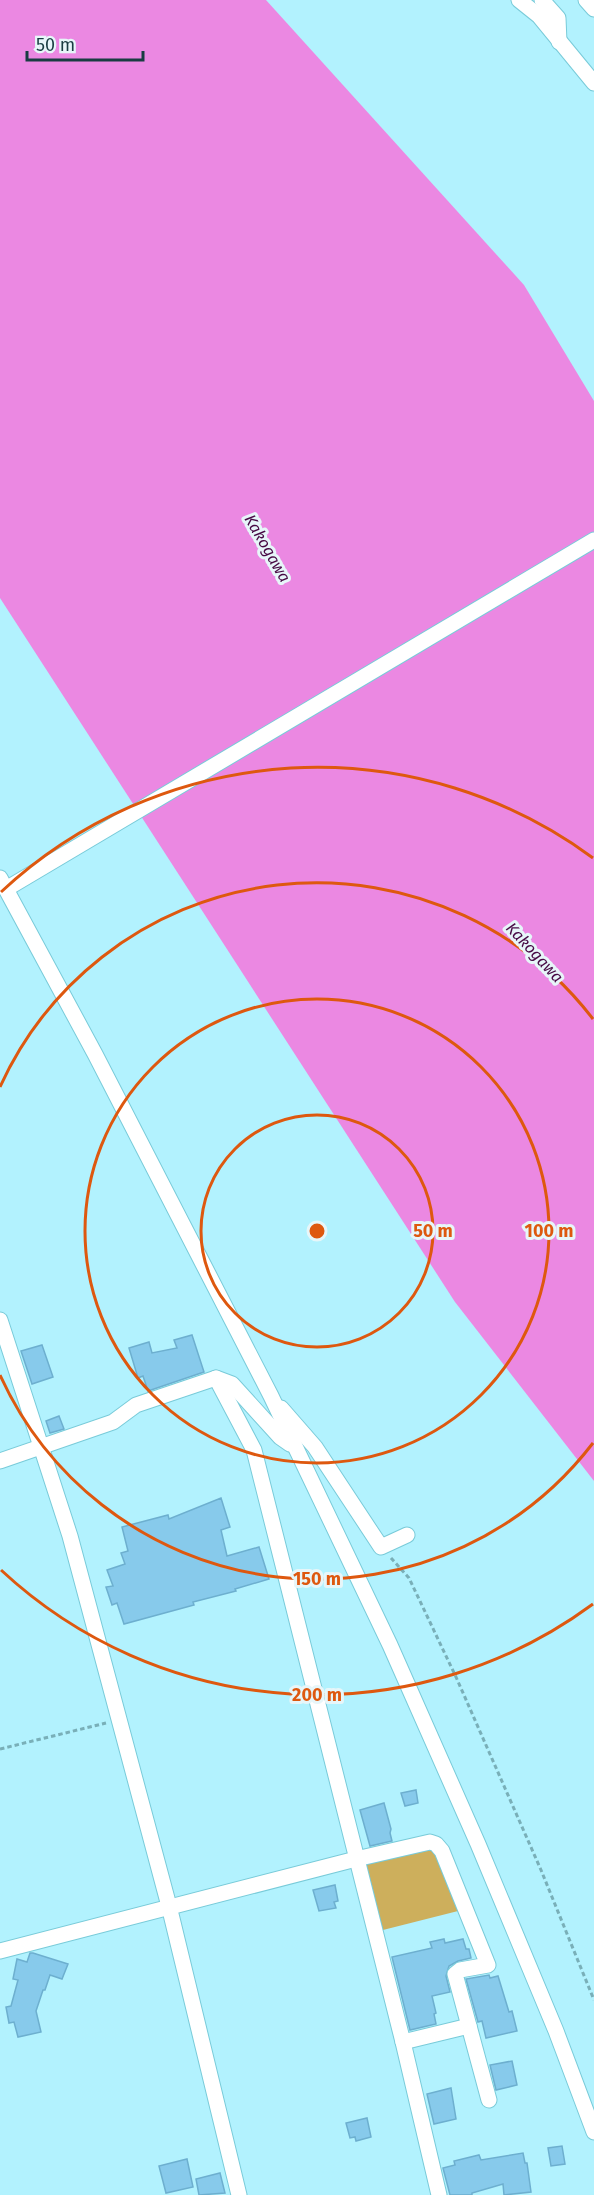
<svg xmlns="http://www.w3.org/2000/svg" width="594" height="2195" font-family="'Fira Sans',sans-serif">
<rect width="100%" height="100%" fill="#b2f2fe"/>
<polygon fill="#cdaf5c" points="430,1847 435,1851 462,1910 379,1931 365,1862"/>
<polygon fill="#eb88e2" points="0,0 266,0 524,285 594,401 594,1481 455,1302 0,598"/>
<g fill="#87caeb" stroke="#6dafcf" stroke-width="1.5">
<polygon points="192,1335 204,1372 148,1391 143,1376 138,1378 129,1348 149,1342 152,1353 177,1348 174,1340"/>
<polygon points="42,1345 53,1377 32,1384 21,1351"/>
<polygon points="59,1416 64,1429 50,1433 46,1421"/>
<polygon points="221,1498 230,1527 221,1530 227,1556 259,1547 269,1579 235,1589 236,1591 193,1602 194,1605 124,1624 117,1603 112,1605 106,1587 113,1586 107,1570 125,1564 121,1553 128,1551 122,1527 168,1515 169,1519"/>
<polygon points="416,1790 418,1803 405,1806 401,1793"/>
<polygon points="384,1803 391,1829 390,1833 392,1841 370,1846 360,1810"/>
<polygon points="335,1885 338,1901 334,1902 336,1908 319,1911 313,1890"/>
<polygon points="444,1939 445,1943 463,1939 466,1949 469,1949 471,1958 458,1961 449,1966 446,1976 450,1992 432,1996 436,2013 434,2014 436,2024 410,2030 392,1957 432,1948 430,1942"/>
<polygon points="30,1953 33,1953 68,1964 62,1979 50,1975 45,1990 43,1990 36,2011 41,2032 18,2037 14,2022 9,2023 6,2007 11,2006 18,1980 13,1979 17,1959 27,1962"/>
<polygon points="489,1975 490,1978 498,1976 509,2012 512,2011 517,2031 486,2038 482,2021 478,2022 466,1979"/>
<polygon points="512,2061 517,2085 496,2090 490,2065"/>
<polygon points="451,2088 456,2119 434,2124 427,2094"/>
<polygon points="367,2118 371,2137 356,2141 355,2137 350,2138 346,2123"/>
<polygon points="562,2146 565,2164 551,2166 548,2148"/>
<polygon points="523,2153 525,2163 527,2163 531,2192 504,2195 503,2184 472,2193 472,2195 450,2195 443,2168 455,2165 454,2161 479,2155 481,2160"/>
<polygon points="187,2159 193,2187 166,2193 159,2166"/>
<polygon points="220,2173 225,2193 199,2195 196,2179"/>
</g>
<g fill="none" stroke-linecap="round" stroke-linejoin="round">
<g stroke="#79cbd9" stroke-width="17">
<g id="minor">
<polyline points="519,0 539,16 594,83"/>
<polyline points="542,0 558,18 559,42"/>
<polyline points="586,0 594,9"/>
<polyline points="0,878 95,1054 271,1396 390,1645 478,1844 556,2031 594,2132"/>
<polyline points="6,889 594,540"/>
<polyline points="0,1320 70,1536 169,1906 239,2195"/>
<polyline points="216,1378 254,1450 403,2042 439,2195"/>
<polyline points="281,1408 315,1447 381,1547 407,1535"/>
<polyline points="0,1461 113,1422 136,1405 216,1378 232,1384 280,1437 290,1444"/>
<polyline points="0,1951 356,1859 430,1842 436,1844 442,1851 488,1965 460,1970 455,1974 469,2026"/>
<polyline points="403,2042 469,2026 489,2100"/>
</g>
</g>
<g stroke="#79afb8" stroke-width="3" stroke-dasharray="4.5 3" stroke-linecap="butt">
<polyline points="391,1558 409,1578 456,1677 541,1870 594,2000"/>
<polyline points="0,1749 106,1723"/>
</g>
<use href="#minor" stroke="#fff" stroke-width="15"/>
</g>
<g fill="none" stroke="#de580f" stroke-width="3">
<circle cx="317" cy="1231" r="116"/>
<circle cx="317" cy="1231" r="232"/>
<path d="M593 1443A348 348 0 0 1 0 1375M0 1087A348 348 0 0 1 593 1019"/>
<path d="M593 1604A464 464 0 0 1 1 1570M1 892A464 464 0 0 1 593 858"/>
</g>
<g text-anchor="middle" stroke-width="6" stroke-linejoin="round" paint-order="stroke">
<g font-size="16" font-style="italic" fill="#480a45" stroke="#e7f6f9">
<text transform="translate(268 548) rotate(60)" y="6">Kakogawa</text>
<text transform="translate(535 952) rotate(47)" y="6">Kakogawa</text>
</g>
</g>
<circle cx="317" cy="1231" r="9" fill="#de580f" stroke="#e7f6f9" stroke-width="3"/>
<g font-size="18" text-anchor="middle" font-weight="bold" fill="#de580f" stroke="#e7f6f9" stroke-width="6" stroke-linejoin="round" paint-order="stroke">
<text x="433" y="1237">50 m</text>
<text x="549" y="1237">100 m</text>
<text x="317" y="1585">150 m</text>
<text x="317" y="1701">200 m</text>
</g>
<path d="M27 51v9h116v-9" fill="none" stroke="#193c42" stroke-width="3"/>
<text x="36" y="51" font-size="18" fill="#193c42" stroke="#e7f6f9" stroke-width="4.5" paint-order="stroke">50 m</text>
</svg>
